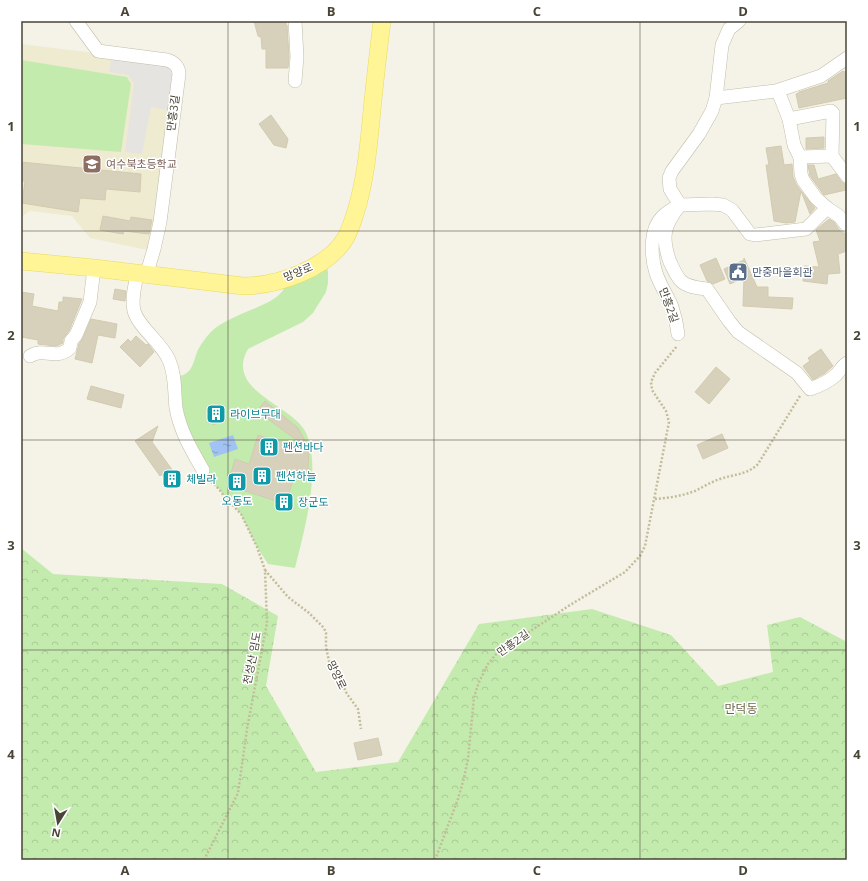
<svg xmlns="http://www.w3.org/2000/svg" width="868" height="881" font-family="'Open Sans','Noto Sans KR',sans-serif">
<defs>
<pattern id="forest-crowns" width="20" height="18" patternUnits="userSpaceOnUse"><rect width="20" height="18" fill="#c4ebae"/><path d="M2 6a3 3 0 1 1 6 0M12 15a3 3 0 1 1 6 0" fill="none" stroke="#aacb96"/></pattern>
<pattern id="water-ripples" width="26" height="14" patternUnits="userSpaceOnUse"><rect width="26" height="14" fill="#a1c3f4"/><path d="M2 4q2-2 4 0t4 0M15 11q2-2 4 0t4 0" fill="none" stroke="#85a0c6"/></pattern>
</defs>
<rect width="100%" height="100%" fill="#f5f3e7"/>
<polygon fill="#eeebd1" points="21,44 168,62 177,71 152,243 147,250 90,238 72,216 30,211 21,217"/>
<g fill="#c4ebae">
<polygon points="21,60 127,77 131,84 121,152 21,144"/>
<path d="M325 259 328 272V283L326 292 313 313 303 322 248 349C224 391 293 405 306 433 322 468 304 532 295 568L268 564 257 547 241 514 224 496 219 489 209 481 182 430 179 376C194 374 193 359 199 348 202 343 206 337 210 333 222 319 255 310 272 300 282 294 285 288 290 277Z"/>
</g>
<polygon fill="url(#forest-crowns)" points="21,548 53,574 222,584 278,616 266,686 316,772 398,762 479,624 592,609 671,635 718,686 773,672 767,625 800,617 847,642 847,860 21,860"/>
<polygon fill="#e6e4e0" points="112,55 168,62 177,71 170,110 151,107 142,154 125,152 134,83 128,75 109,72"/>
<polygon fill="url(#water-ripples)" points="233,435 238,449 214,457 209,443"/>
<g fill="#d7d1bc" stroke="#d2cbaf">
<polygon points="254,21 286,22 286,25 287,25 289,57 288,68 266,68 266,49 262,49 261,37 258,36"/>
<polygon points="843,71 844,72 847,71 847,98 799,108 796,94 799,93 799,92 828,83 828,81"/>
<polygon points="271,115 288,139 286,148 274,145 259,124"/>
<polygon points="824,137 824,148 806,149 806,138"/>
<polygon points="781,146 784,165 792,164 793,177 796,184 801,191 795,222 786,223 774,221 766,165 769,165 766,148"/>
<polygon points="21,162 141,174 140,192 106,189 105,200 80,198 78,212 22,203 25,181 21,181"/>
<polygon points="808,165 814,165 818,179 836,174 841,181 845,184 846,190 824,195 810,176"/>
<polygon points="801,191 815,208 810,214"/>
<polygon points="103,216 130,221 131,217 152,220 149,234 124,231 123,234 100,230"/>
<polygon points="829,219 834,222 840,231 847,235 847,251 838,254 840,273 828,274 827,284 803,281 804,266 819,267 813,242 820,241 816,230"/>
<polygon points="716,258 725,279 713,284 707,281 700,265"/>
<polygon points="744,258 757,287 768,287 768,297 793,298 792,309 743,306 744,278 730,284 724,269 744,260"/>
<polygon points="115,289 126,291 125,301 113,299"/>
<polygon points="21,292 34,294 32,306 58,311 59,302 63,302 63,297 82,299 69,331 63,339 63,343 56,346 38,344 38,340 21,337"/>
<polygon points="91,319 117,324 115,338 98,335 92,363 75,359 79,344 83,338"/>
<polygon points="136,336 146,345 148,344 154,352 140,367 120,347 128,339 131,342"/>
<polygon points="821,349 833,366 825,373 813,380 803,366 810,361 808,358"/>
<polygon points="716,367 730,379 709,404 695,392"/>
<polygon points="91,386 124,395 121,408 87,399"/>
<polygon points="265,401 298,428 310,450 257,411"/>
<polygon points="219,404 225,420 213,425 207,408"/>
<polygon points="158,426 152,442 181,482 171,488 161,474 160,476 135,441"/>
<polygon points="722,434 728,448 703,459 697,445"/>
<polygon points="258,435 309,451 308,468 310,469 308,480 294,477 288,496 291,497 288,511 277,508 279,502 230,486 234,474 231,473 235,459 249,464"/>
<polygon points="378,738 382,755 358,760 354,743"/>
</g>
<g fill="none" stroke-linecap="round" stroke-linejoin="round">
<g stroke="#c1bda9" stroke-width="14">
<g id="minor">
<path d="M76 21 98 51 167 60C174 62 179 67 179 74L160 222 154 249 146 276"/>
<polyline points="295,21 297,57 295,81"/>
<polyline points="778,91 789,119 794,145 800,157 801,174 803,180 816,198 827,208 839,216 847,226"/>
<polyline points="716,98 776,91 821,76 847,58"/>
<polyline points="789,119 831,111 833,113 832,156 800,157"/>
<polyline points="832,156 847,176"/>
<path d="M827 208 806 229 755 235 750 234 732 210 723 205 712 204 680 205C664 225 661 237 670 262 673 268 676 276 681 281 687 287 699 288 707 289L729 321 738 332 797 373 810 389C819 386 828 382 836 375 840 371 842 366 847 363"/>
<path d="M137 274C135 286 131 299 134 311 139 328 161 342 169 360 176 376 174 392 176 408 180 431 192 451 203 470"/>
<path d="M678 334C677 325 675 316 672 307 667 295 660 285 656 273 651 257 649 230 662 217 667 212 674 208 680 205L670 189 669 178 672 171 699 134 712 111 716 98 722 45 729 29 739 21"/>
<path d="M30 356C45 347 55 361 70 348L71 341 76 335 90 302 94 268"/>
</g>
</g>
<g stroke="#eada60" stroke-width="18">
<path id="major" d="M21 261 94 268 243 286C277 286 326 269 345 239 350 231 353 220 356 211 365 181 368 152 371 121 374 88 378 54 382 21"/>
</g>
<g stroke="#c3bc9a" stroke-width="2.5" stroke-dasharray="2 2" stroke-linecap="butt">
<path d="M655 499C668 498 682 496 695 491 703 487 711 482 720 479 734 474 747 475 758 464L800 396"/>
<polyline points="265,570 288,597 309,613 324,628 326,633 326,647 329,661 341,681 347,694 358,709 361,729"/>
<polyline points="204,860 238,793 247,729 267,623 265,570 257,547 241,514 224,496 219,489 209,480"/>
<polyline points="435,860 458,799 464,778 468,759 474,697 479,682 488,664 497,653 570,605 625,572 640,556 645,546 669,422 666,411 652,390 651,382 655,373 677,346"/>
</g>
<use href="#minor" stroke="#fff" stroke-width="13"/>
<use href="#major" stroke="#fff496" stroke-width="17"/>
</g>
<path fill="none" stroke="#484436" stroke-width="1" stroke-opacity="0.55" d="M228 21V860M434 21V860M640 21V860M21 231H847M21 440H847M21 650H847"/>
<defs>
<g id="school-square" transform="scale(1)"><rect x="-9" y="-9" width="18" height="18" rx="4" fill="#8d6e63" stroke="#fff"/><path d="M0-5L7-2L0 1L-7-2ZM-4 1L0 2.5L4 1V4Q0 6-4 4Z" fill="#fff"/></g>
<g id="civic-square" transform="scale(1)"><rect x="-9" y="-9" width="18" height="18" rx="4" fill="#5c6f8a" stroke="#fff"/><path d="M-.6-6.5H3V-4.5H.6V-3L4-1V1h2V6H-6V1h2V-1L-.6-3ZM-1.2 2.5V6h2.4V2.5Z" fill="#fff"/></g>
<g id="building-square" transform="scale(1)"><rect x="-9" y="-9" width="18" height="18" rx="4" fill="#0f9aa8" stroke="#fff"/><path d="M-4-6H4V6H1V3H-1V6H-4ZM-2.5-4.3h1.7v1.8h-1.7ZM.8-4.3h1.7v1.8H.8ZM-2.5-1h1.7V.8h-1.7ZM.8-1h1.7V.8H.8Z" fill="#fff"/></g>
</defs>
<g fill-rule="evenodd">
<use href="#school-square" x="92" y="164"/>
<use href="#civic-square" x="738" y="272"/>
<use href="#building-square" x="216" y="414"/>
<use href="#building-square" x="269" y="447"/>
<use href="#building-square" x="262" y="476"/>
<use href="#building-square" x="172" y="479"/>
<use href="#building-square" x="237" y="482"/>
<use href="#building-square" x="284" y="502"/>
</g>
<g text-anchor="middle" stroke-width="3" stroke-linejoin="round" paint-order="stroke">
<g font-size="11" fill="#484436" stroke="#fff">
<text transform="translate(173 113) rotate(-82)" y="4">만흥3길</text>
<text transform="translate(298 272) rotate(-23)" y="4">망양로</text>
<text transform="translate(669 305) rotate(70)" y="4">만흥2길</text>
<text transform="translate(513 643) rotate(-35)" y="4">만흥2길</text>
<text transform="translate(252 658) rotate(-79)" y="4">천성산 임도</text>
<text transform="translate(337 675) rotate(64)" y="4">망양로</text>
</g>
<g font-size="11" fill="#785e54" stroke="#fff" text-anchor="start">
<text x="106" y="168">여수북초등학교</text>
</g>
<g font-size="11" fill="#4e5e75" stroke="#fff" text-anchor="start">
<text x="752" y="276">만중마을회관</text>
</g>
<g font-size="11" fill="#0d838f" stroke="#fff" text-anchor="start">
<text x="230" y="418">라이브무대</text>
<text x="283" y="451">펜션바다</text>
<text x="276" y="480">펜션하늘</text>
<text x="186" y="483">체빌라</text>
<text x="237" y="505" text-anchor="middle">오동도</text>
<text x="298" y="506">장군도</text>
</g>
<g font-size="12" fill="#6c654c" stroke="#fff">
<text x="741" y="713">만덕동</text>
</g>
</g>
<rect width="868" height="881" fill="none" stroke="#ffffff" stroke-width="44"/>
<g transform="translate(58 823) rotate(191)" stroke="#ffffff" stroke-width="3" paint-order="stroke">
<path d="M0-3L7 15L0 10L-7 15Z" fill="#484436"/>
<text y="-6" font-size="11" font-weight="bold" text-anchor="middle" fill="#484436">N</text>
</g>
<rect x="22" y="22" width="824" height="837" fill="none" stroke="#484436" stroke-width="1.5"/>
<g font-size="13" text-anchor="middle" font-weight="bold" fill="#484436">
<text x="125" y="16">A</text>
<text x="331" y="16">B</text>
<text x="537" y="16">C</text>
<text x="743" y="16">D</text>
<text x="11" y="131">1</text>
<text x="857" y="131">1</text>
<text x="11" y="340">2</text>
<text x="857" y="340">2</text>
<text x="11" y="550">3</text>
<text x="857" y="550">3</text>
<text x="11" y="759">4</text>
<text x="857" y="759">4</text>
<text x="125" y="875">A</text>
<text x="331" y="875">B</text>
<text x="537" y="875">C</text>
<text x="743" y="875">D</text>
</g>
</svg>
